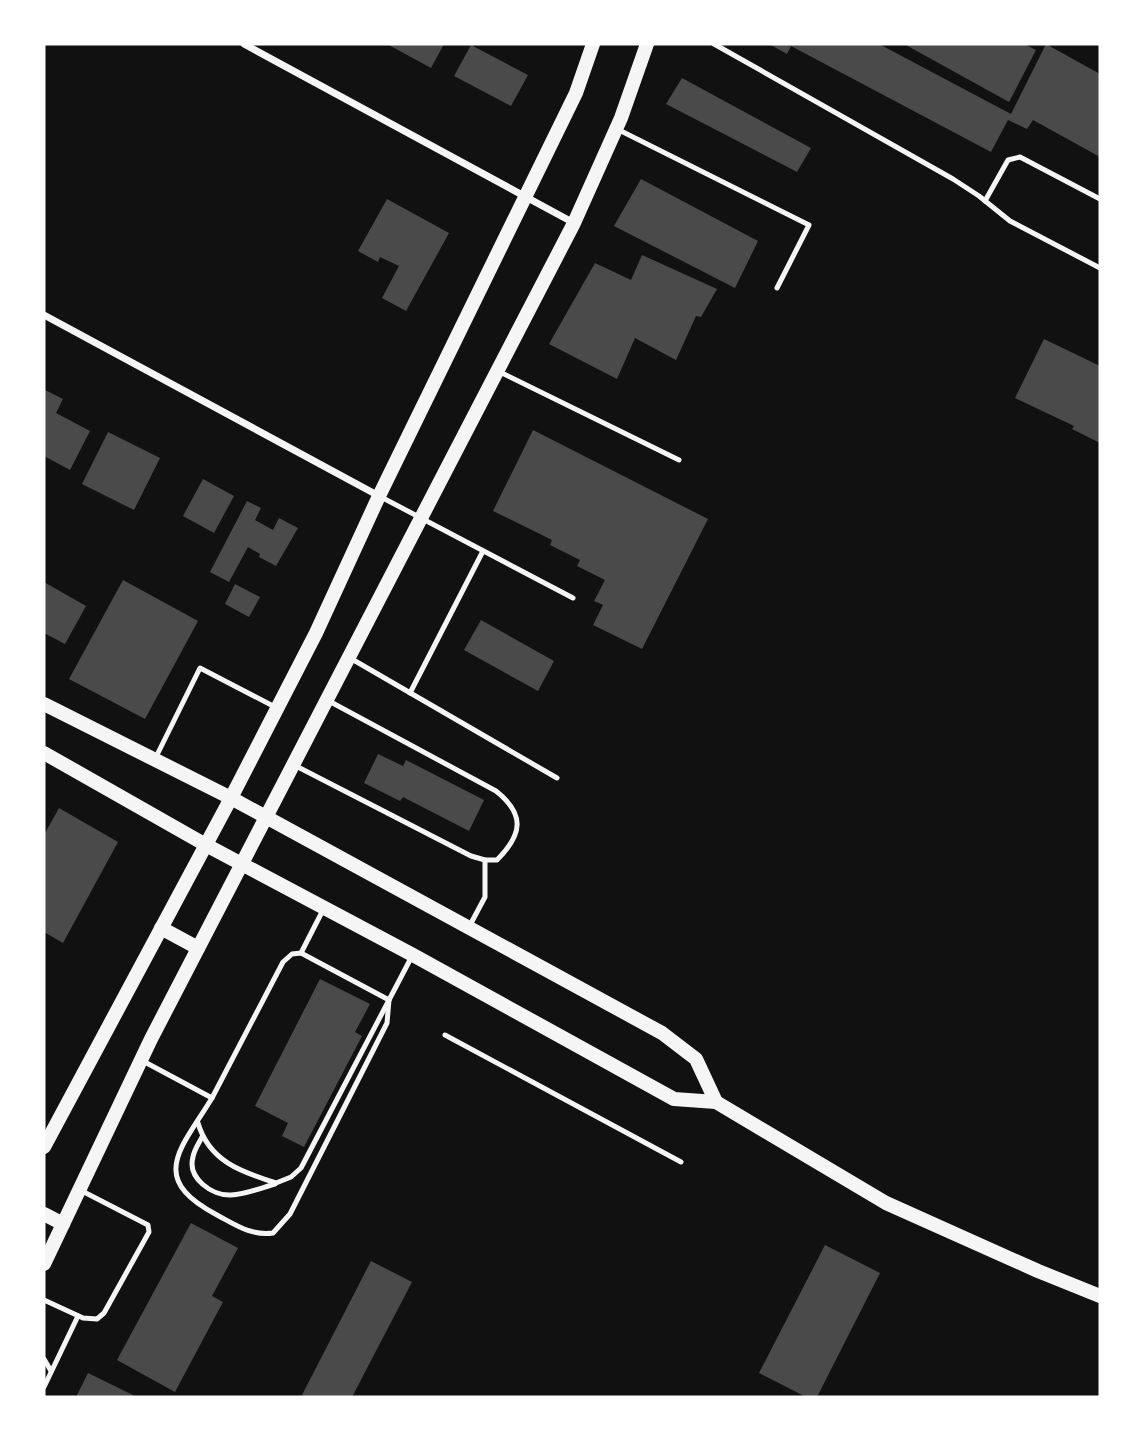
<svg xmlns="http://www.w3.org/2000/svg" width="1144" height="1441" font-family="Commissioner,sans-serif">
<rect width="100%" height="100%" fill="#111"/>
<g fill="#4a4a4a">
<polygon points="387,44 444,44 431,68"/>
<polygon points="769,44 879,44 1011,114 1046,44 1100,74 1100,157 1033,120 1027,129 1008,120 991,152 791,46 787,54"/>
<polygon points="904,44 1024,44 1036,50 1009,102"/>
<polygon points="471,45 528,75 511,106 454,76"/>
<polygon points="682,78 811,148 797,172 666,104"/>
<polygon points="641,179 758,241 735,288 614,226"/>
<polygon points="387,199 449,233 406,311 382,298 399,266 380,257 378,262 358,251"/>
<polygon points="642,255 717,289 701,317 696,316 676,360 635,338 617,379 549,344 595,263 631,280"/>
<polygon points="1044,339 1100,366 1100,443 1072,429 1074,426 1015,398"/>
<polygon points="45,390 63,399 56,413 90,431 70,470 44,456"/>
<polygon points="533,430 708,519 642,649 593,625 603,605 594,601 605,580 577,566 580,560 550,545 552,540 493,511"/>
<polygon points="108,432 160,458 134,510 82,484"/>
<polygon points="203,479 234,496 214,533 183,516"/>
<polygon points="247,501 261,508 255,520 273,530 279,518 298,528 276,566 259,557 260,554 248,547 229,582 210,572"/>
<polygon points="123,580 198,621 145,719 69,679"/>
<polygon points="44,582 86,606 65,644 44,633"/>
<polygon points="235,584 260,597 249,617 225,604"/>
<polygon points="481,620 554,661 538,691 464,650"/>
<polygon points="378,754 403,766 406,760 484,800 469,831 403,797 400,801 364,783"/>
<polygon points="59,808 118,842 63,943 44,932 44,835"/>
<polygon points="320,979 370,1004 355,1032 362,1036 304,1147 282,1136 288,1123 255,1106"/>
<polygon points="191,1223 238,1248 212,1296 223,1302 175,1392 117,1360"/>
<polygon points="825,1245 880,1273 817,1397 806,1397 759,1373"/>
<polygon points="371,1261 412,1282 352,1397 307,1397 302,1395"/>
<polygon points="88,1373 137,1397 76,1397"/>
</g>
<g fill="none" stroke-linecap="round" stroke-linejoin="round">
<g stroke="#f5f5f5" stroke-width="5">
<polyline points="714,44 953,179 979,196 1010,221 1100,268"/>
<polyline points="617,129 809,225 777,288"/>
<polyline points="985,201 1008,160 1020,157 1100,199"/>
<polyline points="500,372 679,460"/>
<polyline points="381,497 573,598"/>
<polyline points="350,658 557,778"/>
<polyline points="410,693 483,551"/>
<polyline points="155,759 200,668 277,708"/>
<path d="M294 765 471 856 485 860H497C523 834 525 814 496 791L327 700"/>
<polyline points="469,927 485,897 485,860"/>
<polyline points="301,953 389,1000"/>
<polyline points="445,1035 681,1162"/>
<polyline points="141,1060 212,1098 283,962 292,954 301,953 323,910"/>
<path d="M212 1098C181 1149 147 1178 217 1215 236 1225 251 1236 273 1233L290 1214 387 1023 389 1000"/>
<path d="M198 1123C209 1161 241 1172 276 1183L291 1177 301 1168 411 958"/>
<path d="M202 1137C199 1143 194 1150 193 1157 187 1178 212 1196 231 1195 246 1194 261 1188 275 1184"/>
<polyline points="44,1300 83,1318 97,1319 104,1313 149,1232 148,1225 82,1191"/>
<polyline points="44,1359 51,1371"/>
<polyline points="44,1387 78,1316"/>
</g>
<g stroke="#f5f5f5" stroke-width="7">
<polyline points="244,44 574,223"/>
<polyline points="44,315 379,496"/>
</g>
<g stroke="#f5f5f5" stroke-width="14">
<polyline points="44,704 231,798 662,1033 696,1059 716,1102"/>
<polyline points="44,753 206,845 413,955 674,1099 716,1102 886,1203 1038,1271 1100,1296"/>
<polyline points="161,928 198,948"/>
<polyline points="44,1147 231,798 316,633 379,496 576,93 593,44"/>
<polyline points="44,1214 63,1224"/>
<polyline points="44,1264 151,1039 574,223 621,118 647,44"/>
</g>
</g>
<rect width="1144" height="1441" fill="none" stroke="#ffffff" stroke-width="91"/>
</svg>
